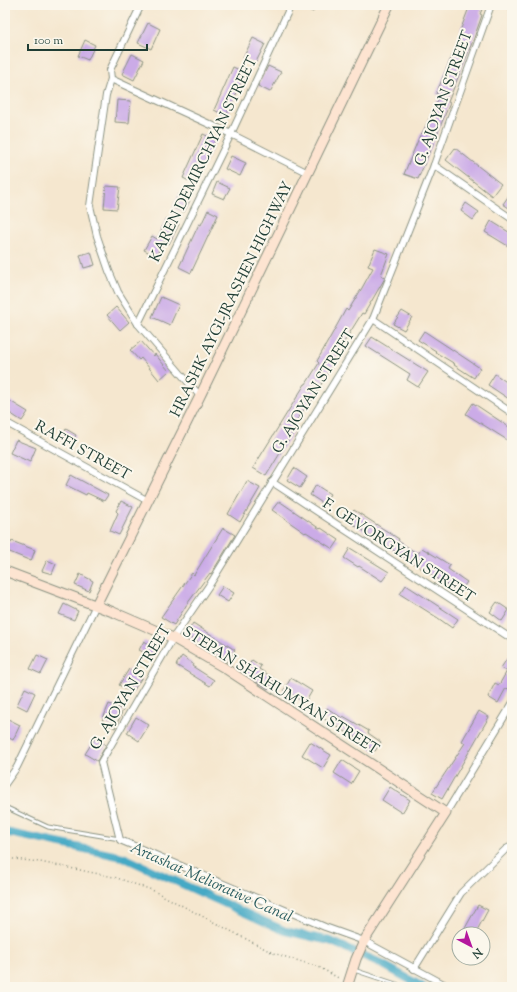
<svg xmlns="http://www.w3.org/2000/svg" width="517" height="992" font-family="'Sorts Mill Goudy',serif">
<rect width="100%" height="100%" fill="#fbf7ec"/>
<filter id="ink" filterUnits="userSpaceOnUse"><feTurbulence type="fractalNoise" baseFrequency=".025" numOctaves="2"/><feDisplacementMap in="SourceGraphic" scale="8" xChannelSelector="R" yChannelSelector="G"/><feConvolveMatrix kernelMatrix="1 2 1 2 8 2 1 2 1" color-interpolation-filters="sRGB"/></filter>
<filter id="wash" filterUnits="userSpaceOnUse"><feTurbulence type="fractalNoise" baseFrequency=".012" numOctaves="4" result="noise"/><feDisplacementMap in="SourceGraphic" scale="16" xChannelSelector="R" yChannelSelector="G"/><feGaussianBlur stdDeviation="0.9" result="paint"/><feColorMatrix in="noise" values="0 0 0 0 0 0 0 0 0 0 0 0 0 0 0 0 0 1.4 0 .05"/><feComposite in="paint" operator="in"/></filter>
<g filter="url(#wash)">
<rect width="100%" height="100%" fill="#f5e7cf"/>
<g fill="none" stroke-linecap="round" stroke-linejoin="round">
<polyline stroke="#45a9c5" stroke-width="8" points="5,832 123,857 285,931 330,941 378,962 423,987"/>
</g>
<g id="blocks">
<g fill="#cbabe7">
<polygon points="298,5 317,5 313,12"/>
<polygon points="470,5 484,5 480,14 482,15 474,38 448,102 450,103 418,179 404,174 421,133 422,134 440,95 436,94 462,32 460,31"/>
<polygon points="148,23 160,29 151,49 138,43"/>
<polygon points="253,38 265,44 255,64 243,58"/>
<polygon points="85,40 95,45 88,60 78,56"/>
<polygon points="132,54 144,60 134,80 122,74"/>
<polygon points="268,66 281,72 270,92 258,86"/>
<polygon points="233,67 246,73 226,116 214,110"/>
<polygon points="117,100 131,101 129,123 115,122"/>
<polygon points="203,134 216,140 195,184 183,178"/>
<polygon points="455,148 501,184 492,196 446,160"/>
<polygon points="231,156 246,163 240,176 225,169"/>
<polygon points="217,182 230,188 224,199 212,194"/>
<polygon points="106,186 120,187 117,209 104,208"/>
<polygon points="512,191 512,210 503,204"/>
<polygon points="179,194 190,200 184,212 173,207"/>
<polygon points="466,203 479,212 473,220 461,211"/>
<polygon points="208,210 218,215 191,273 179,267 199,224 201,225"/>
<polygon points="167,218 179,224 169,244 164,241 156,256 144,250 152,236 157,239"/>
<polygon points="491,221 512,234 512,246 510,244 508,246 485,232"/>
<polygon points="375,249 389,254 381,275 385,278 364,314 362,313 349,334 338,352 340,353 317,391 318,391 308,407 306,406 293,427 295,429 266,476 253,468 305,384 306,384 319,363 317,361 346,309 348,311 362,288 373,268 368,266"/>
<polygon points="91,252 95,265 84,268 80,255"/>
<polygon points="161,297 179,305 170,325 152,317"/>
<polygon points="116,307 129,322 120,330 107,315"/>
<polygon points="402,311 412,317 404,330 393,324"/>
<polygon points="424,331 480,368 474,378 454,365 455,364 435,352 436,351 418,340"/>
<polygon points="372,337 428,372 418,387 407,380 410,374 366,346"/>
<polygon points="141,341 154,356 155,354 169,371 159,380 141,358 139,360 130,350"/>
<polygon points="495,374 512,386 512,401 488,385"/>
<polygon points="5,398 28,412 22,421 5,410"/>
<polygon points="473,403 512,429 512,443 466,414"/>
<polygon points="66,429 76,435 71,444 61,438"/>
<polygon points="16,440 36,448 30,462 10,453"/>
<polygon points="294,468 307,477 300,488 287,480"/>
<polygon points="71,475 108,495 104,501 87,493 86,495 66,485"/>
<polygon points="247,481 260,488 240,522 228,514"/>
<polygon points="316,485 330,494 324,504 310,495"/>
<polygon points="121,501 133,507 119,535 110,531 118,513 116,511"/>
<polygon points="279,501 320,529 321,528 339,540 333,549 306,532 305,533 272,510"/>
<polygon points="354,510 399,539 398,541 418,554 422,548 450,565 448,569 467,582 459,593 347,520"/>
<polygon points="223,528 235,535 211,574 210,573 187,604 174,625 161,617 192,573 194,575"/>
<polygon points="5,540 11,543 12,541 35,550 31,561 5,550"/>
<polygon points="350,548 389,572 382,581 359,566 358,567 344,558"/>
<polygon points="47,560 56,564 52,574 42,571"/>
<polygon points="80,574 93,581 89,591 75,585"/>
<polygon points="406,585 458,619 452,628 438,618 400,594"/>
<polygon points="223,586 234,593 228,602 217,595"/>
<polygon points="497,602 509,610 502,621 490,612"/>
<polygon points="64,604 78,611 74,620 59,614"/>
<polygon points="193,623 235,650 227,662 222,659 223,658 186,635"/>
<polygon points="144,641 156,648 151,656 139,650"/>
<polygon points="512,651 512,684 509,689 506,688 498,703 488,697 495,683 499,685 507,671 501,668"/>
<polygon points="37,655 48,660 41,674 30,669"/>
<polygon points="182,656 193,664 192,666 214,680 210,686 176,665"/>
<polygon points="252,660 261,666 259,669 275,679 268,689 244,673"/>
<polygon points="129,669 142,677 132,693 119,685"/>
<polygon points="291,678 312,691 305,703 284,690"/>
<polygon points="25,688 35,693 27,710 17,705"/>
<polygon points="109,704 123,710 115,728 102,721"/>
<polygon points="327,708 342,718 343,716 369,731 368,733 381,742 375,751 363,743 363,742 321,717"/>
<polygon points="479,711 489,717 442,799 432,793 465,743 462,741"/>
<polygon points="136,717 149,725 139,741 127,733"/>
<polygon points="8,719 20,725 13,740 5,736 5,724"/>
<polygon points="95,738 106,745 97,761 85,754"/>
<polygon points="310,742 331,755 323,768 302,755"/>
<polygon points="342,760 359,771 351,784 334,773"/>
<polygon points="390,787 410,800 402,813 382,800"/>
<polygon points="478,905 488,910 475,934 470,934 464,930"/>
</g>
</g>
</g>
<g filter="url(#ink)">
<use href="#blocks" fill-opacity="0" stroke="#8a9282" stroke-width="1"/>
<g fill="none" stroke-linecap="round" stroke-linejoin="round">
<g stroke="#8a9282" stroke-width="5">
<g id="lane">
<polyline points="5,807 48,827 120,839"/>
<polyline points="354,970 396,984 402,987"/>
</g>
</g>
<g stroke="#8a9282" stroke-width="8">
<g id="street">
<polyline points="141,5 110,70 111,79 106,95 90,206 97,236 109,271 118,292 138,324 200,396"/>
<polyline points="509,5 512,7"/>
<polyline points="111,79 231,134 308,173"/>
<polyline points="434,165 512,219"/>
<polyline points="373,319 512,413"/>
<polyline points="138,324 231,134 291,5"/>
<polyline points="5,422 148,501"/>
<polyline points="272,482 512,639"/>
<polyline points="5,784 17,767 96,605"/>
<polyline points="446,813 512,704"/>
<polyline points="414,969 461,893 506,849 512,846"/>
<polyline points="449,987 364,941 325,927 120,840 101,762 173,638 212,581 373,319 434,165 491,5"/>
</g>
</g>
<g stroke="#8a9282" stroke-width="11">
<g id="secondary">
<polyline points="5,571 113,612 173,638 223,667 446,813 364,941 356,959 347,987"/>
<polyline points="96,605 200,396 389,5"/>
</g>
</g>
<polyline stroke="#8a9282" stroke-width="1.5" stroke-dasharray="1 3" stroke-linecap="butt" points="5,858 40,862 114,877 152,890 273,953 319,967 340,979"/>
<use href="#lane" stroke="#fff" stroke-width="3"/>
<use href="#street" stroke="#fff" stroke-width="6"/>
<use href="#secondary" stroke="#fde4d1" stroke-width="9"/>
</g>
</g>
<g text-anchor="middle" stroke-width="4" stroke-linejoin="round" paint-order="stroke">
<g font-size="15" fill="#1f3d34" stroke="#fbf7ec">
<text transform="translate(443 98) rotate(-70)" y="5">G. AJOYAN STREET</text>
<text transform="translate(203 159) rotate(-64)" y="5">KAREN DEMIRCHYAN STREET</text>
<text transform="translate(231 299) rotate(-64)" y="5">HRASHK AYGI-JRASHEN HIGHWAY</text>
<text transform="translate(313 391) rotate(-58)" y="5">G. AJOYAN STREET</text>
<text transform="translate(83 450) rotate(29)" y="5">RAFFI STREET</text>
<text transform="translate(399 550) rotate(33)" y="5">F. GEVORGYAN STREET</text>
<text transform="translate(130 687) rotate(-59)" y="5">G. AJOYAN STREET</text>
<text transform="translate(281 690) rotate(32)" y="5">STEPAN SHAHUMYAN STREET</text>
</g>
<g font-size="16" font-style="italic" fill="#2a5d60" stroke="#fbf7ec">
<text transform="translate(212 881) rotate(24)" y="6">Artashat Meliorative Canal</text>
</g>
</g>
<rect width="517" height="992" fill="none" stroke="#fbf7ec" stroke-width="20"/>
<g transform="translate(471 946) rotate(139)"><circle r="19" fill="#fbf7ec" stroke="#a3ada2"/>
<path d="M0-3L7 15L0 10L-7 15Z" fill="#b5179e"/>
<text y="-6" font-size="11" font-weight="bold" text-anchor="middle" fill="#1f3d34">N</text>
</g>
<path d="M28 44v6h119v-6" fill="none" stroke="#1f3d34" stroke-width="2"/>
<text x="34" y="44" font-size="12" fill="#1f3d34" stroke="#fbf7ec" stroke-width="3" paint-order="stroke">100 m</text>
</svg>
